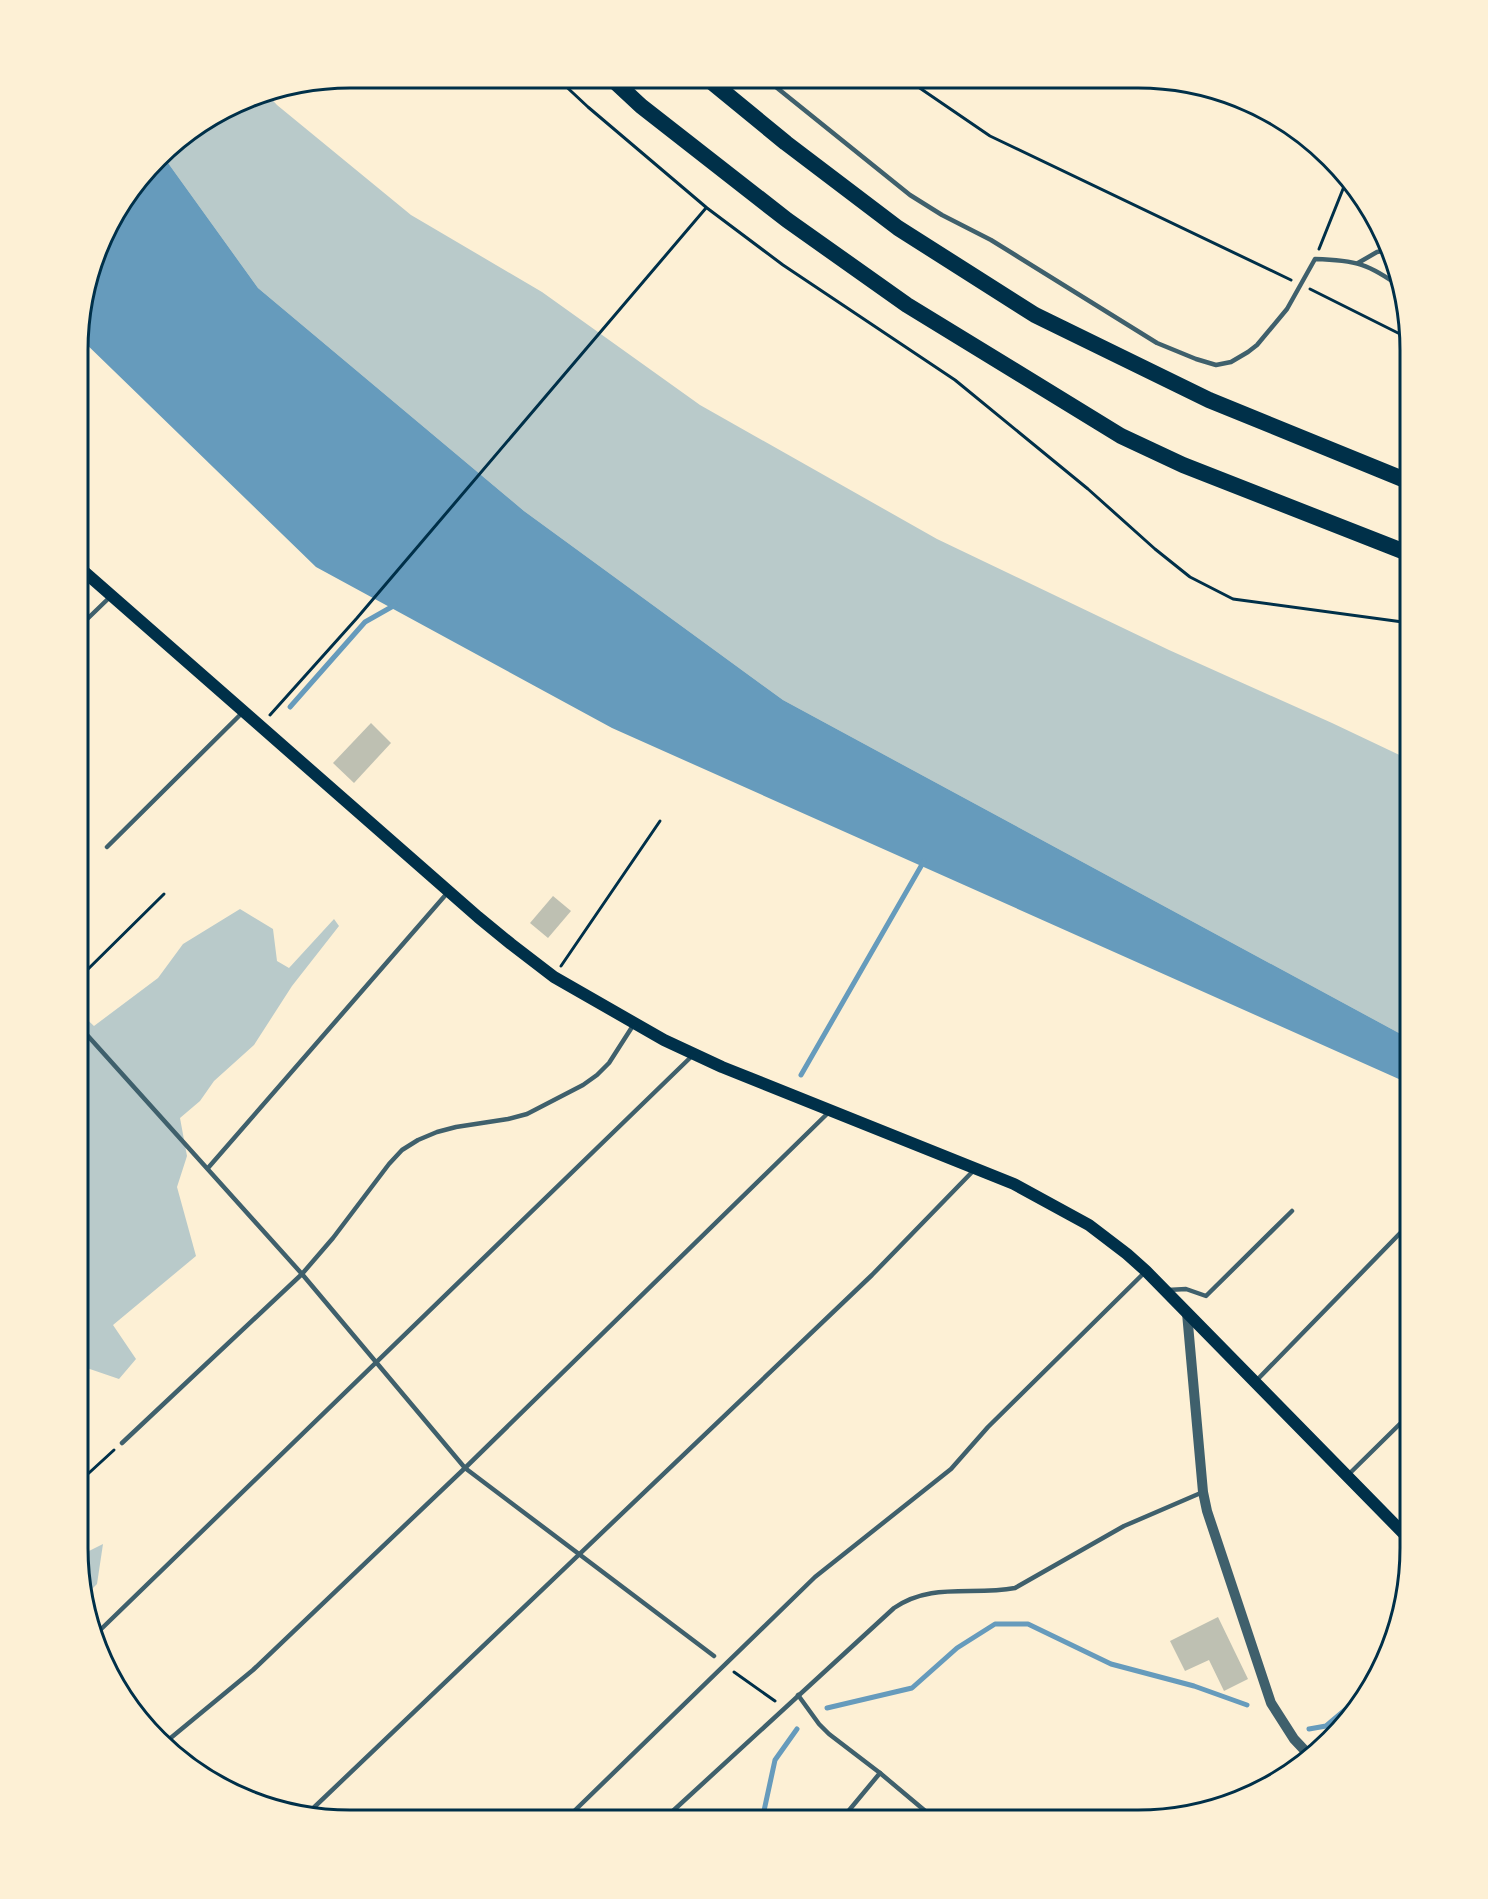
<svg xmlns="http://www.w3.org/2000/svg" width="1488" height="1899" font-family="Signika,sans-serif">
<rect width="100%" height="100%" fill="#fdf0d5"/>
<g fill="#b9caca">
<polygon points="265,92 277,105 411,215 542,292 700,405 937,539 1169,650 1332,723 1410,760 1410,1039 783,700 524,511 258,288 163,156 171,145"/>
<polygon points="240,909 273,929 277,961 289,968 334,919 339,926 292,986 254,1045 214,1081 200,1101 180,1118 187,1156 177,1187 196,1256 113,1325 136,1359 119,1379 84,1367 78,1374 79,1012 94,1026 158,978 183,944"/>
<polygon points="103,1544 97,1584 84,1597 79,1556"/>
</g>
<polygon fill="#669bbc" points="163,156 258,288 524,511 783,700 1410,1039 1410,1084 612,728 316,567 80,338 80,315 114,215"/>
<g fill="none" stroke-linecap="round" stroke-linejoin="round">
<g stroke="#669bbc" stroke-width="5">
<polyline points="290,707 365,622 395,605"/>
<polyline points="801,1075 924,861"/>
<polyline points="827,1708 912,1688 957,1648 995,1624 1028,1624 1111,1664 1194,1686 1247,1705"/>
<polyline points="1309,1729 1326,1726 1371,1688"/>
<polyline points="762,1820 775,1760 797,1729"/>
</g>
</g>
<g fill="#bec0b2">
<polygon points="371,723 391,743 354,783 333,763"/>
<polygon points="553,896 571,911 548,938 530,923"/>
<polygon points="1218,1617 1248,1679 1224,1691 1209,1660 1185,1671 1170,1641"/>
</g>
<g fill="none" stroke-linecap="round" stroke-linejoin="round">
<g stroke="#003049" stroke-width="3">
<polyline points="558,79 588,107 707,208 783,265 955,380 1088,489 1155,549 1190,577 1233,599 1410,623"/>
<polyline points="908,80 990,136 1291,280"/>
<polyline points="1319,249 1345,184"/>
<polyline points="1310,289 1408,338"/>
<polyline points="270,715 357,618 706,208"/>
<polyline points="561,966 660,821"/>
<polyline points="79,978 164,894"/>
<polyline points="78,1483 114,1450"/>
<polyline points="734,1672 775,1701"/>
</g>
<g stroke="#3f606c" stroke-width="4.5">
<path d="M766 79 910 195 942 215 991 240 1157 343 1196 359 1216 365 1231 362 1248 352 1257 345 1287 309 1315 259C1356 260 1369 264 1402 288"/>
<polyline points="1358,263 1377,252 1388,250"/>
<polyline points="80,626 110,597"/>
<polyline points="107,847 242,713"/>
<polyline points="79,1026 302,1274 465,1468 714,1656"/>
<polyline points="208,1168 449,891"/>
<polyline points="1168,1290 1186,1289 1206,1296 1292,1211"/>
<polyline points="1255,1382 1410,1223"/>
<polyline points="122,1443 302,1274 333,1238 389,1164 402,1150 418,1140 437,1132 456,1127 508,1119 527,1114 583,1085 597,1075 609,1063 634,1024"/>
<polyline points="1347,1476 1410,1414"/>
<polyline points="94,1636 693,1055"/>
<polyline points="798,1695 819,1724 829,1734 880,1773 936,1820"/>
<polyline points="167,1741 253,1670 465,1468 828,1113"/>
<polyline points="306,1815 872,1275 975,1169"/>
<polyline points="565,1820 815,1577 951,1469 988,1427 1145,1272"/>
<path d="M663 1820 894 1608C932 1582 972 1596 1015 1588L1124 1526 1203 1492"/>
<polyline points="841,1820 880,1773"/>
</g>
<polyline stroke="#3f606c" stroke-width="10" points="1187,1313 1203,1492 1207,1511 1271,1703 1294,1739 1310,1756"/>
<polyline stroke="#003049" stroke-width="12" points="80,568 478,917 511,944 554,977 664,1040 722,1067 1014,1184 1089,1225 1127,1254 1146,1271 1409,1539"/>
<g stroke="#003049" stroke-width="16">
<polyline points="612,79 641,106 787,220 907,305 1121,436 1183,465 1410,554"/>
<polyline points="708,79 786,143 898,228 1035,315 1209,400 1410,482"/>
</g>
</g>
<path d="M0 0H1488V1899H0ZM350 88H1138A262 262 0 0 1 1400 350V1548A262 262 0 0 1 1138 1810H350A262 262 0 0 1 88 1548V350A262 262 0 0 1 350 88Z" fill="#fdf0d5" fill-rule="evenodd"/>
<path fill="none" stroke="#003049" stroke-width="3" d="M350 88H1138A262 262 0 0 1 1400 350V1548A262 262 0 0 1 1138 1810H350A262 262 0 0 1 88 1548V350A262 262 0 0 1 350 88Z"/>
</svg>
